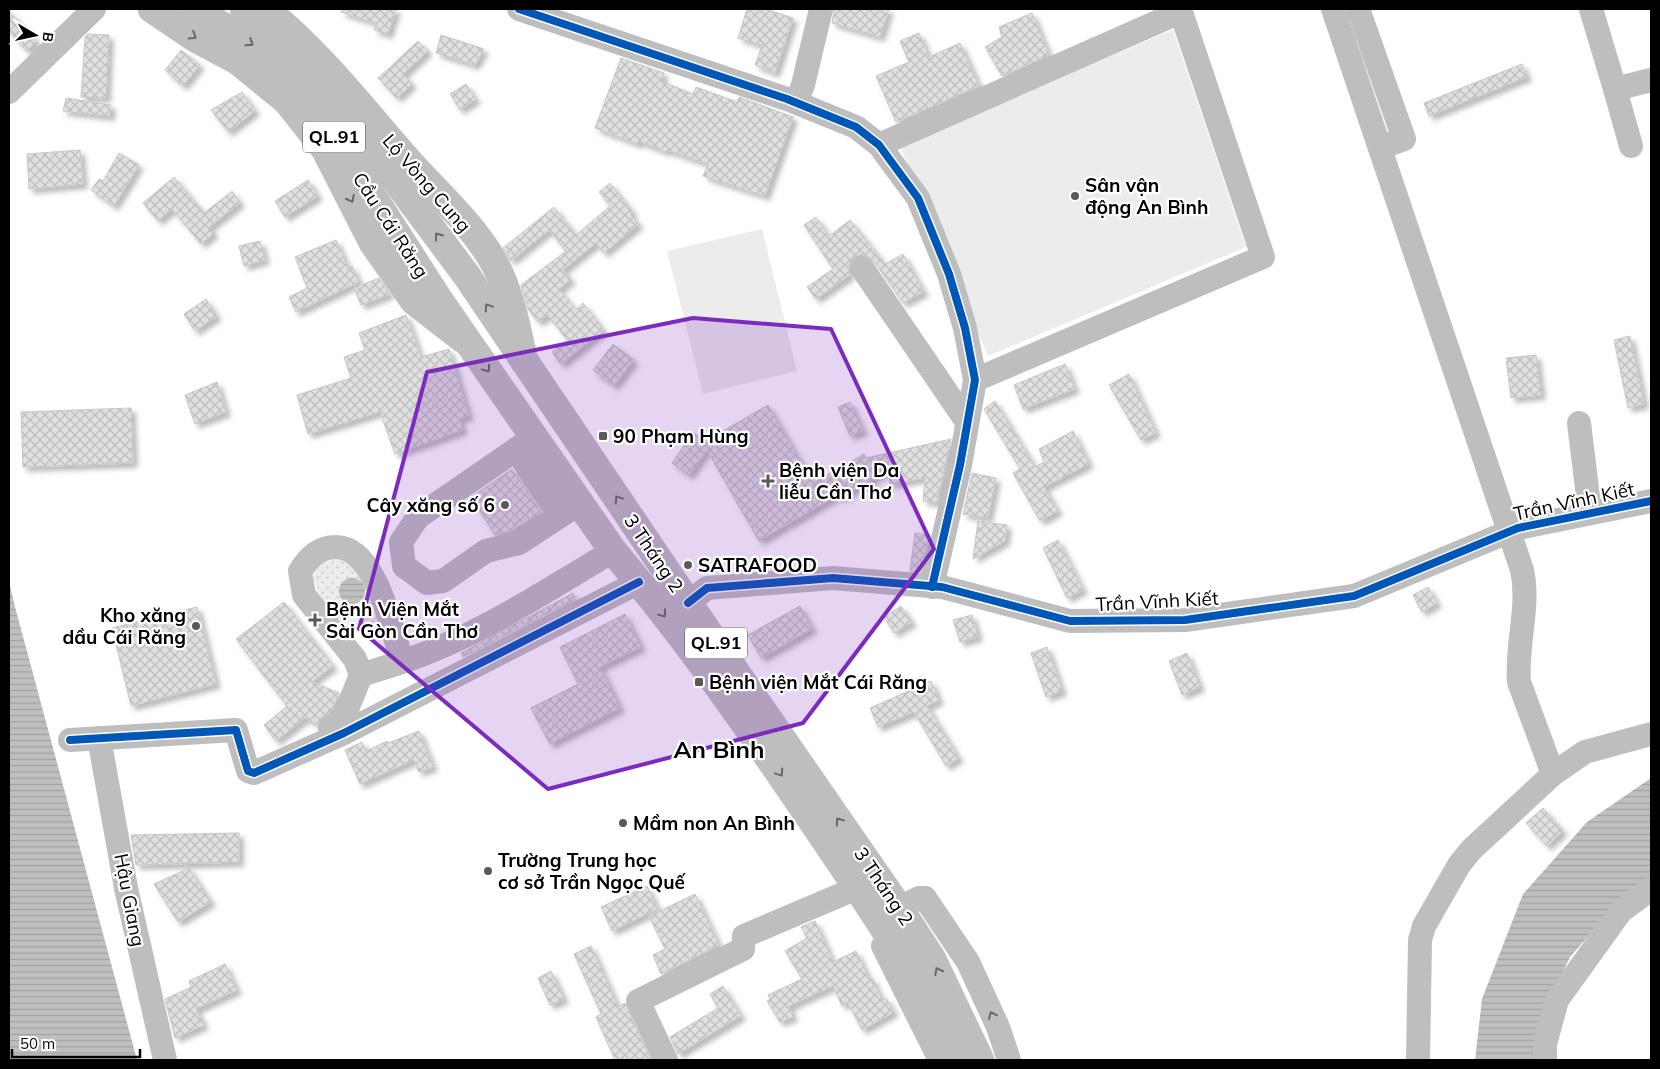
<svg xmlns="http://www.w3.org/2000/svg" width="1660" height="1069" font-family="Mulish,sans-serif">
<defs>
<pattern id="grass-dots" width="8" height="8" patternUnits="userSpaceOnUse" patternTransform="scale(1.25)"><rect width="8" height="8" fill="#ececec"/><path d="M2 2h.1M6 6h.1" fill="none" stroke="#c9c9c9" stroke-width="1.8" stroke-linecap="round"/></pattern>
<pattern id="water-rules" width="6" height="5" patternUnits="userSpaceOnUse" patternTransform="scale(1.25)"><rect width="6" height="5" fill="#bfbfbf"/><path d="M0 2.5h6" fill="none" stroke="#a2a2a2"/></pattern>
<pattern id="building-cross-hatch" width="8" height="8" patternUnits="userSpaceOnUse" patternTransform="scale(1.25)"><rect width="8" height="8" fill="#dfdfdf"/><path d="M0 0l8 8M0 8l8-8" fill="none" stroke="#bebebe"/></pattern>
<filter id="shadow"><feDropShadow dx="4.5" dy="4.5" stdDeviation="2.5" flood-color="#0004"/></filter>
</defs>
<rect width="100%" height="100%" fill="#fff"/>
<path fill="url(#grass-dots)" d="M338 553 365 576 380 623 373 632C341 632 313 598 313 567Z"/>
<g fill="#ececec">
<polygon points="1173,30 1246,247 988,356 899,144"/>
<polygon points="762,229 797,371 703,394 667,251"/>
</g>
<g fill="url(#water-rules)">
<circle cx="352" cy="591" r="13"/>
<polygon points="9,581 14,603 137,1060 9,1060"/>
<polygon points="1651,778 1651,878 1611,910 1570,957 1538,1025 1536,1060 1475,1060 1482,999 1523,894 1587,822"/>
</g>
<g fill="url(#building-cross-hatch)" stroke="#c7c7c7" filter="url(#shadow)">
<polygon points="342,9 396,9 388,34 374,30 376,23 341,12"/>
<polygon points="747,9 765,9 793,18 775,73 755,65 762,45 738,38"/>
<polygon points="834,9 889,9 880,37 832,23"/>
<polygon points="9,11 37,41 27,51 9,32"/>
<polygon points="1032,13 1049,55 1002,76 985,47 1002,37 999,27"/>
<polygon points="919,33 929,57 960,43 979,86 896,122 876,76 909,62 900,41"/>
<polygon points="88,34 109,35 106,98 81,97 85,37"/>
<polygon points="441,35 484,49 475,65 436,53"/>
<polygon points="418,41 428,51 403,74 412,84 397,98 378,78"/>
<polygon points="181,50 200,65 183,86 165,70"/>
<polygon points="621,58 664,73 661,81 693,94 696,87 737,102 739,97 793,117 765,196 703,176 708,164 667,150 666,152 639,141 638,144 595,128"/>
<polygon points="1522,64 1527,77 1429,116 1424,103"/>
<polygon points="466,84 476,99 460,110 450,94"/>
<polygon points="242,92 255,111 228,132 211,110"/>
<polygon points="66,98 111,105 110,116 63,111"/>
<polygon points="80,150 83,184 29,189 27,154"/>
<polygon points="119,153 139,165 114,206 91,190 99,179 103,181"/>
<polygon points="174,177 204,213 232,191 240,203 209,227 214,233 201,244 172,209 158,221 143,203"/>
<polygon points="308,180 318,196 285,217 275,201"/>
<polygon points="610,183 633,212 630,214 639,224 604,253 596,243 563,270 571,280 559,289 576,310 583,303 604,330 561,364 552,352 567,340 548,315 538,322 528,309 521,285 566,251 549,230 511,261 503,248 554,207 576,235 610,206 599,192"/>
<polygon points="816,217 829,236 850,220 885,264 903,254 924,292 903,303 873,260 861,254 855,256 850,262 848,269 850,275 816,299 807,287 833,269 804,225"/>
<polygon points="336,240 348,268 352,266 359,282 296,312 289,297 307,288 295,257"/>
<polygon points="260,241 265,260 244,266 239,246"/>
<polygon points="379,278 390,294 361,305 354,288"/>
<polygon points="206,299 217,316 195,331 184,314"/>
<polygon points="406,315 421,357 449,349 469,416 459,419 463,430 395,454 380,412 308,434 297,395 351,378 344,357 365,350 359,333"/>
<polygon points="1630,336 1644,404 1628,408 1614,340"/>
<polygon points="613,344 634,360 614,386 593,370"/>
<polygon points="1536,355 1541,395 1511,398 1506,358"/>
<polygon points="1065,364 1075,389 1023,409 1014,385"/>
<polygon points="1129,374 1156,433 1141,440 1109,385"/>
<polygon points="217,382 226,412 195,424 185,395"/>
<polygon points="995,401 1035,467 1044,462 1039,449 1073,431 1089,464 1044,487 1058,511 1040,521 1013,473 1020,469 984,409"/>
<polygon points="850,402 863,431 850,436 838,407"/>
<polygon points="768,405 813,483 864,454 866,458 951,439 937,502 923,501 925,478 890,484 888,470 840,498 838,495 759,541 707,450 689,475 672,463 693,432 716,448 721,432"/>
<polygon points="131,408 133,463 23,467 21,412"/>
<polygon points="512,469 541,512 513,530 495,535 471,497"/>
<polygon points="972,473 996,478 988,518 963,514"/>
<polygon points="978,521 1007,525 1005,541 973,559"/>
<polygon points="915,533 930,535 921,572 910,571"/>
<polygon points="1058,540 1083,590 1067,598 1043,548"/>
<polygon points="1428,587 1437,603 1422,612 1413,595"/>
<polygon points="573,593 576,599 463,657 461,653"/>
<polygon points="284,602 333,666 312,682 339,693 332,710 317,724 305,718 276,741 264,725 287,706 236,639"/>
<polygon points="800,606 812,629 761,658 748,635"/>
<polygon points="901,606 912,622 894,633 884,617"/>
<polygon points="197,607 216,684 131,706 112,628"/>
<polygon points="625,614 641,647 600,667 620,708 550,744 531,708 578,684 560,647"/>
<polygon points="972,615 978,637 960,642 953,620"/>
<polygon points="1047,647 1062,691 1046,697 1031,653"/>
<polygon points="1187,653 1200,687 1182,695 1169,661"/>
<polygon points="931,681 939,700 927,706 959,758 946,766 914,712 878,727 870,708"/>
<polygon points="419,731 433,767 419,772 414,760 360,784 345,750 362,742 366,751 387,741 388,743"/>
<polygon points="1543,808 1563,831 1547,846 1526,823"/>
<polygon points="239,833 239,862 136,865 131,835"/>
<polygon points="189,868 211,902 178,922 154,884"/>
<polygon points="647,886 658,909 612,931 601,907"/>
<polygon points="695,894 719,945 661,974 653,955 665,949 649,916"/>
<polygon points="815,921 833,962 856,951 869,979 872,978 882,1000 886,998 894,1012 862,1030 848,1003 842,1006 833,986 789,1006 793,1017 780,1022 767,1001 770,999 768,995 802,979 785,951 807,938 801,927"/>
<polygon points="591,946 618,1007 625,1003 651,1060 615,1060 596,1017 601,1014 574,954"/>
<polygon points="225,964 237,990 196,1009 204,1025 175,1038 165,999 191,987 189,981"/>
<polygon points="551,971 564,999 550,1005 538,978"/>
<polygon points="723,986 741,1016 678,1054 670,1037 718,1008 710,994"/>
</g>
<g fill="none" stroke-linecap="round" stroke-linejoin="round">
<g stroke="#dbdbdb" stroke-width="29">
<g id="major">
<polyline points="152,9 195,38 238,61 287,101 325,149 373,243 414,301 463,339"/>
<path d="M266 10C321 54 365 112 411 164 441 197 475 227 496 266 511 296 517 329 524 361"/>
</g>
</g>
<g stroke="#dbdbdb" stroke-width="29">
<g id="highway">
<path d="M194 9 255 45 307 94 439 300 613 551C690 642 758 741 825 840 873 911 922 981 956 1060"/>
<polyline points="244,9 279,36 327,88 467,276 688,603 899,908 932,959 980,1060"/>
</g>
</g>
<g stroke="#bebebe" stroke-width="24">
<polyline points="519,9 787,99 856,127 879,145 918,198 949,274 965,328 975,380 960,465 932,587"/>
<path d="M1333 9 1522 570C1530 606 1516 644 1519 682L1553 774"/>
<polyline points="1358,9 1404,139 1380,148"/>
<polyline points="1591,9 1615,89"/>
<polyline points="9,92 94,9"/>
<polyline points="796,102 803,85 821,9"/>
<polyline points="879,145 1180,12"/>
<polyline points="1631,146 1615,89 1651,80"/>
<polyline points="862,268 967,422"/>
<polyline points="975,380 1263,257 1180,9"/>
<polyline points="1579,423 1590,513"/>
<polyline points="534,437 418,517 401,542 404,566 427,583 443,581 486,551 519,543 580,503"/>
<polyline points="516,450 560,516"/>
<polyline points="688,603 707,588 833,578 942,587 1070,621 1185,620 1354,596 1518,528 1651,501"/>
<path d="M402 662 361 675 355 659 304 595 300 571C309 557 319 547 336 547 376 547 393 632 402 662 477 637 544 592 613 551"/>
<polyline points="330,728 343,719 361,675"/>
<polyline points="99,738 126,888 165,1060"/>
<polyline points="70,740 236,730 248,771 254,773 344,733 639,582"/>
<polyline points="899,908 919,898 925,898 968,962 998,1027 1009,1060"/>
<polyline points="883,946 940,1060"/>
<polyline points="666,1060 638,1001 743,949 744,936 857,888"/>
<polyline points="1418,1060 1420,940 1424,926 1459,865 1471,850 1553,774 1585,752 1651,734"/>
<polyline points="1545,1060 1545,1044 1557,1000 1621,911 1651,889"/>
</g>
<use href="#major" stroke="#bebebe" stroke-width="28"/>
<use href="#highway" stroke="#bebebe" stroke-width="28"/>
<g stroke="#fff" stroke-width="11">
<g id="cycleway">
<polyline points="519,9 787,99 856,127 879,145 918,198 949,274 965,328 975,380 960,465 932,587"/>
<polyline points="688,603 707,588 833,578 942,587 1070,621 1185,620 1354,596 1518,528 1651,501"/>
<polyline points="70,740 236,730 248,771 254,773 344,733 639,582"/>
</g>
</g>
<use href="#cycleway" stroke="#0057b8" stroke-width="8"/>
</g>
<defs><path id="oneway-chevron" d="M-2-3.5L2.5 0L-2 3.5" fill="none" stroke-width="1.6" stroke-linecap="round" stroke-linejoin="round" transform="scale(1.25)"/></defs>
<g stroke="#686868">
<use href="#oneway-chevron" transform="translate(193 36) rotate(32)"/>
<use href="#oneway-chevron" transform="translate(250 43) rotate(33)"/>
<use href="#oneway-chevron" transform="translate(351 199) rotate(63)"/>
<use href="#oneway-chevron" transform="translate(438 236) rotate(-126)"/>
<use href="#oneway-chevron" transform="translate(488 307) rotate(-124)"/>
<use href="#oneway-chevron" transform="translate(487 369) rotate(55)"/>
<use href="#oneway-chevron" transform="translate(618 499) rotate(-124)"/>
<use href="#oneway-chevron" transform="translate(663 614) rotate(53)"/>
<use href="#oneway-chevron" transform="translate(780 773) rotate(56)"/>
<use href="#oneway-chevron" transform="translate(839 821) rotate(-125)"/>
<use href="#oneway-chevron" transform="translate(938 971) rotate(-117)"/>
<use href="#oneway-chevron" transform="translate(992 1015) rotate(-115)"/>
</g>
<path fill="#7b2cbf" fill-opacity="0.2" stroke="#7b2cbf" stroke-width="4" stroke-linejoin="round" d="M693 318 831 329 934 549 803 723 548 789 359 629 427 372Z"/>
<g fill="#595959" stroke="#fff" stroke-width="2">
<circle cx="1075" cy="196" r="5"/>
<rect x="598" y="431" width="10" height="10" rx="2.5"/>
<path d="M765.5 473.5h5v5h5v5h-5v5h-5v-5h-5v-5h5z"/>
<circle cx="505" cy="505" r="5"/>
<circle cx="688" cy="565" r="5"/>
<path d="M312.5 612.5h5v5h5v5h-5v5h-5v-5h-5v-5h5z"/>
<circle cx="196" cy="626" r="5"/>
<rect x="694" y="677" width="10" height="10" rx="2.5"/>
<circle cx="623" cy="823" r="5"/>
<circle cx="488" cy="871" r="5"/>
</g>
<g text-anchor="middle" stroke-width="4.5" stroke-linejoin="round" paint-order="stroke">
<g fill="#fff" stroke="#4c4c4c" stroke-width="1">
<rect x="303" y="121.5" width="62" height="31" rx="4"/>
<rect x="685" y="627.5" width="62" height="31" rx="4"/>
</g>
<g font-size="18" font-weight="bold" fill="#000">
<text x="334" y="143">QL.91</text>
<text x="716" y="649">QL.91</text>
</g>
<g font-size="19" fill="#000" stroke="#fff">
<text transform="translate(427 183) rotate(49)" y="7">Lộ Vòng Cung</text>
<text transform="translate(391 225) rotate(57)" y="7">Cầu Cái Răng</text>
<text transform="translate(1574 501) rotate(-12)" y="7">Trần Vĩnh Kiết</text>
<text transform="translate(654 553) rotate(56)" y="7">3 Tháng 2</text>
<text transform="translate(1157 601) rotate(-3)" y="7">Trần Vĩnh Kiết</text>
<text transform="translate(884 886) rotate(56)" y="7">3 Tháng 2</text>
<text transform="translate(130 900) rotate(79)" y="7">Hậu Giang</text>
</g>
<g font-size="19" font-weight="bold" fill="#000" stroke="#fff" text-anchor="start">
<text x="1085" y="192">Sân vận<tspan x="1085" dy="22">động An Bình</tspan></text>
<text x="613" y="443">90 Phạm Hùng</text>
<text x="779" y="477">Bệnh viện Da<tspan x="779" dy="22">liễu Cần Thơ</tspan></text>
<text x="495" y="512" text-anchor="end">Cây xăng số 6</text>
<text x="698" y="572">SATRAFOOD</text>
<text x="326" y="616">Bệnh Viện Mắt<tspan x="326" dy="22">Sài Gòn Cần Thơ</tspan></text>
<text x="186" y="622" text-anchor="end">Kho xăng<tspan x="186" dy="22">dầu Cái Răng</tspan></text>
<text x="709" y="689">Bệnh viện Mắt Cái Răng</text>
<text x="633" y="830">Mầm non An Bình</text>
<text x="498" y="867">Trường Trung học<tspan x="498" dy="22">cơ sở Trần Ngọc Quế</tspan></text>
</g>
<g font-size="24" font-weight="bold" fill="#000" stroke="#fff">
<text x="719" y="758">An Bình</text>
</g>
</g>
<rect width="1660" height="1069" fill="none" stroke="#000000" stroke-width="20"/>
<g transform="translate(35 35) rotate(99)" stroke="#ffffff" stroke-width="4" paint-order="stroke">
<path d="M0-4L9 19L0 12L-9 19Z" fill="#000000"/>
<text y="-8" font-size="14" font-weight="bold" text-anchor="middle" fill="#000000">B</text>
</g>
<path d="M12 1049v8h128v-8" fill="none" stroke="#000000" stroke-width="2.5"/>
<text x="20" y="1049" font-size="15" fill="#000000" stroke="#ffffff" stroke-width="4" paint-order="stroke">50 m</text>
</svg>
